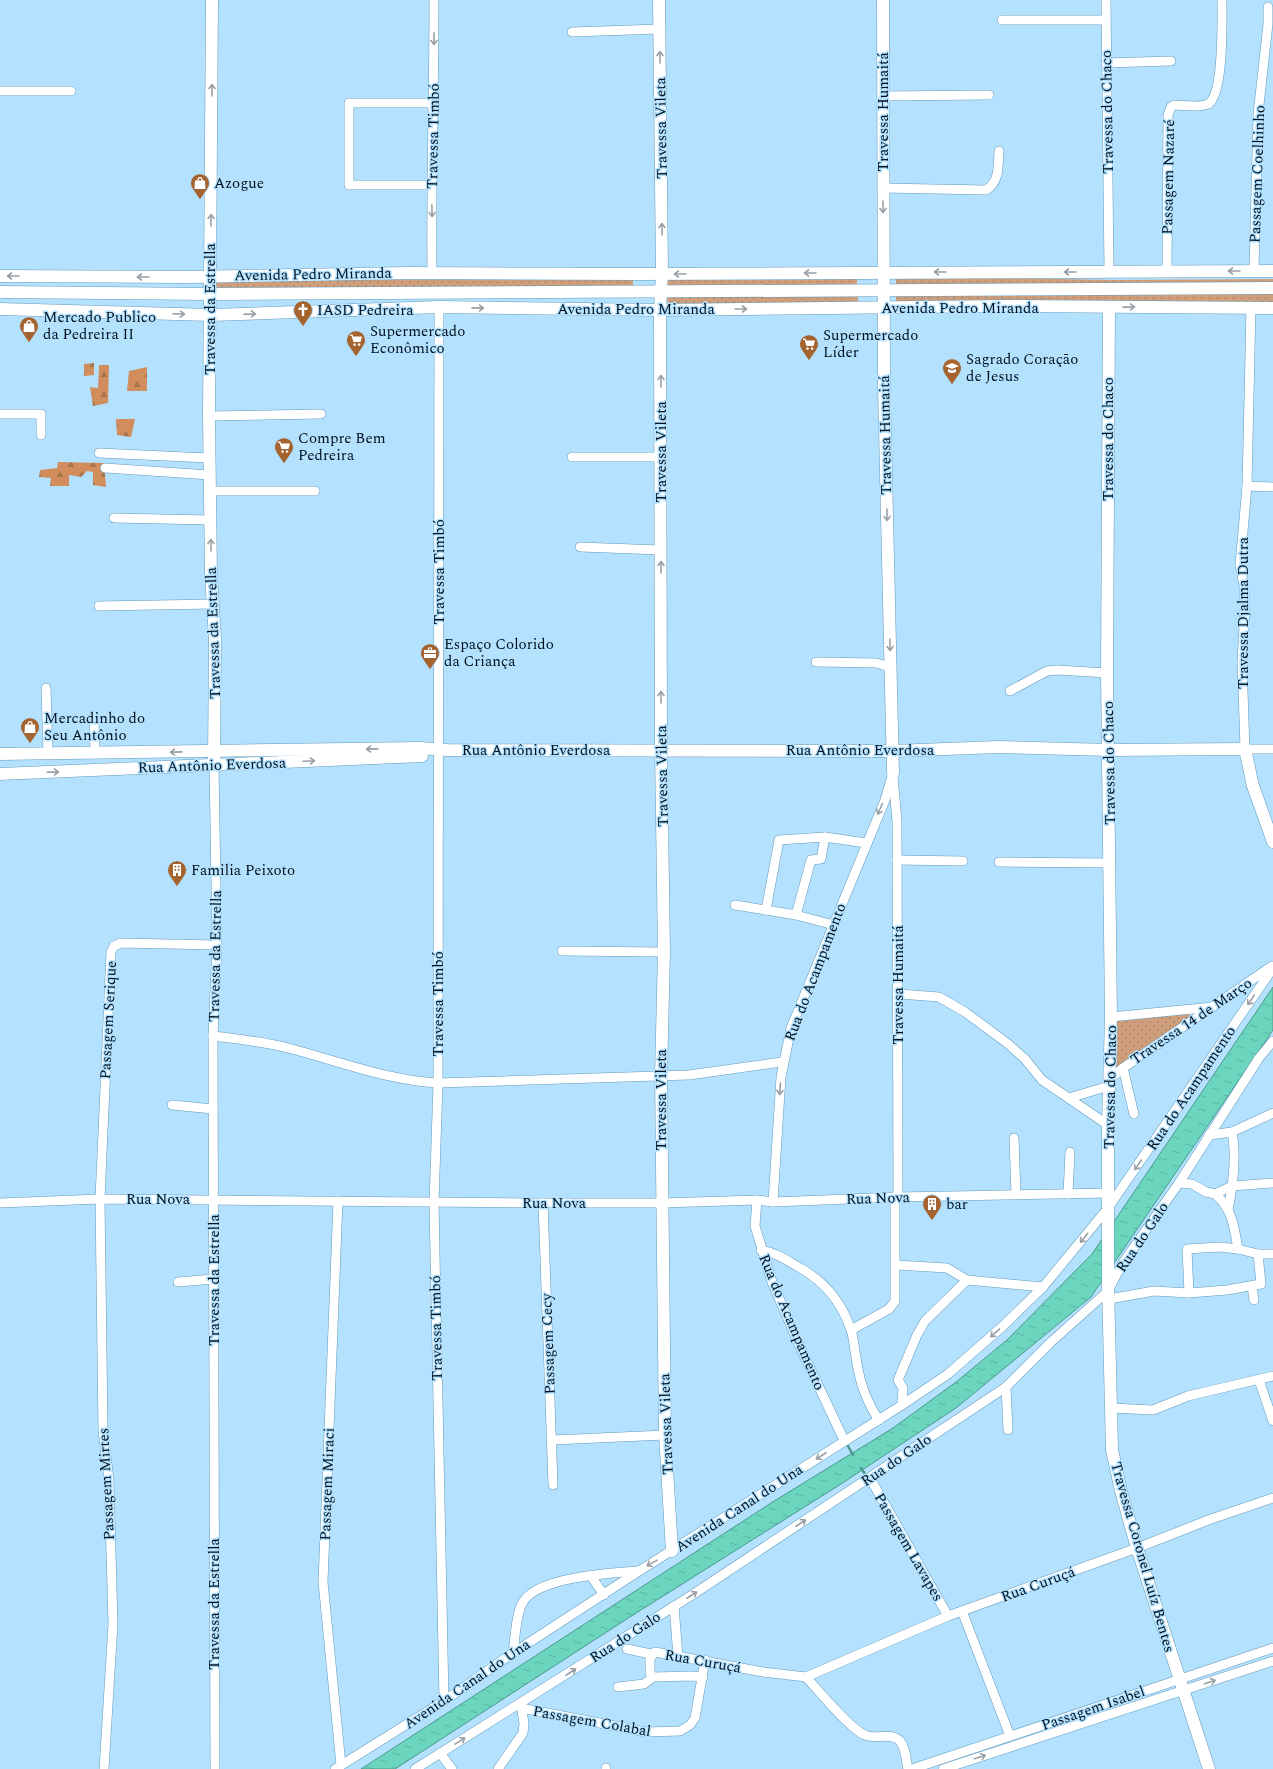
<svg xmlns="http://www.w3.org/2000/svg" width="1273" height="1769" font-family="Spectral,serif">
<defs>
<pattern id="forest-firs" width="22" height="20" patternUnits="userSpaceOnUse"><rect width="22" height="20" fill="#d18e5c"/><path d="M5 1l3.5 6h-7zM16 11l3.5 6h-7z" fill="#a7734b"/></pattern>
<pattern id="park-dots" width="8" height="8" patternUnits="userSpaceOnUse"><rect width="8" height="8" fill="#cf9e7b"/><path d="M2 2h.1M6 6h.1" fill="none" stroke="#b0876a" stroke-width="1.8" stroke-linecap="round"/></pattern>
<pattern id="water-ripples" width="26" height="14" patternUnits="userSpaceOnUse"><rect width="26" height="14" fill="#6bd5bd"/><path d="M2 4q2-2 4 0t4 0M15 11q2-2 4 0t4 0" fill="none" stroke="#5bb6a2"/></pattern>
</defs>
<rect width="100%" height="100%" fill="#b3e1fe"/>
<g fill="url(#forest-firs)">
<polygon points="94,363 94,375 84,376 84,364"/>
<polygon points="99,365 109,365 108,403 93,406 90,387 98,388"/>
<polygon points="147,367 147,391 127,391 129,371"/>
<polygon points="116,419 135,419 131,437 117,435"/>
<polygon points="58,462 104,463 106,487 93,485 93,472 87,471 81,477 69,475 69,486 50,486 51,478 39,477 40,470 57,468"/>
</g>
<g fill="url(#park-dots)">
<polygon points="940,277 1115,280 1273,279 1273,287 896,286 896,278"/>
<polygon points="633,278 633,288 216,292 215,279"/>
<polygon points="666,279 857,279 857,287 665,288"/>
<polygon points="858,293 858,305 668,307 667,295"/>
<polygon points="896,293 1273,294 1273,304 896,304"/>
<polygon points="1210,1009 1113,1075 1109,1021"/>
</g>
<polygon fill="url(#water-ripples)" stroke="#4b9a8d" points="1273,987 1273,1030 1091,1297 956,1408 841,1484 633,1615 395,1769 361,1769 771,1503 893,1428 956,1382 1007,1340 1092,1254"/>
<g fill="none" stroke-linecap="round" stroke-linejoin="round">
<g stroke="#4b9a8d" stroke-width="2.5">
<polyline points="848,1446 853,1455"/>
<polyline points="861,1468 865,1474"/>
</g>
<g stroke="#629bbd" stroke-width="10">
<g id="street">
<polyline points="1106,0 1109,271"/>
<polyline points="1002,20 1106,20"/>
<polyline points="572,32 660,29"/>
<polyline points="1106,63 1171,61"/>
<polyline points="0,91 71,91"/>
<polyline points="883,96 989,95"/>
<polyline points="431,185 349,185 349,103 434,103"/>
<path d="M883 188 986 190C1000 182 998 165 999 151"/>
<polyline points="1254,270 1258,114 1268,24 1268,7"/>
<path d="M1167 271 1168 115 1171 107 1174 105C1183 105 1200 108 1208 104 1224 95 1222 19 1222 0"/>
<path d="M432 273C431 182 434 91 434 0"/>
<polyline points="439,307 438,1083 434,1203 444,1701"/>
<polyline points="1251,308 1247,486 1240,565 1244,586 1245,607 1242,662 1245,749 1273,749"/>
<polyline points="0,414 41,414 41,435"/>
<polyline points="209,416 321,414"/>
<polyline points="99,453 209,458"/>
<polyline points="572,457 661,457"/>
<polyline points="105,468 210,475"/>
<polyline points="1247,486 1273,487"/>
<polyline points="210,491 315,491"/>
<polyline points="114,518 210,520"/>
<polyline points="580,547 661,550"/>
<polyline points="99,606 213,604"/>
<polyline points="816,662 876,663 890,667"/>
<polyline points="46,688 48,754"/>
<polyline points="1010,691 1047,671 1057,670 1107,673"/>
<polyline points="94,716 95,754"/>
<polyline points="214,765 217,945 213,1036 215,1769"/>
<polyline points="893,777 897,821 898,1197"/>
<polyline points="897,860 963,861"/>
<polyline points="999,862 1110,863"/>
<polyline points="735,905 796,915 834,925"/>
<polyline points="766,910 779,840 825,837 866,843"/>
<polyline points="796,915 811,860 821,859 825,837"/>
<polyline points="562,951 664,952"/>
<polyline points="899,994 939,997 965,1012 1007,1043 1025,1059 1042,1080 1108,1125"/>
<polyline points="1111,1017 1213,1007"/>
<path d="M213 1036C240 1039 266 1042 292 1049 341 1062 387 1080 438 1083L689 1075 782 1062"/>
<polyline points="1123,1068 1134,1114"/>
<polyline points="1110,1079 1123,1068 1272,966"/>
<polyline points="1069,1098 1109,1086"/>
<polyline points="172,1105 213,1109"/>
<polyline points="1209,1135 1232,1132 1273,1113"/>
<polyline points="1014,1138 1016,1195"/>
<polyline points="1179,1183 1192,1184 1206,1192 1215,1194 1232,1186 1273,1183"/>
<polyline points="1068,1194 1070,1152"/>
<path d="M1215 1194C1233 1209 1234 1228 1238 1249L1258 1254H1273"/>
<polyline points="757,1200 755,1226 772,1282 801,1349 844,1440"/>
<polyline points="338,1201 323,1582 341,1765"/>
<polyline points="773,1202 781,1077 791,1028 885,800 893,773"/>
<polyline points="0,1203 100,1199 543,1203 662,1203 757,1200 773,1202 898,1197 1108,1193"/>
<polyline points="543,1203 553,1485"/>
<path d="M1228 1210C1233 1185 1237 1157 1232 1132"/>
<path d="M761 1250C779 1254 786 1260 802 1269 826 1283 842 1303 851 1330 854 1338 854 1348 856 1357 859 1380 865 1400 879 1420"/>
<polyline points="896,1265 947,1268 967,1280 1043,1287"/>
<polyline points="178,1282 214,1279"/>
<polyline points="1252,1286 1254,1300"/>
<polyline points="1189,1293 1187,1249 1220,1247 1238,1249"/>
<polyline points="1109,1299 1154,1291 1189,1293 1227,1290 1261,1284 1258,1254"/>
<polyline points="851,1330 889,1309 895,1301 895,1198"/>
<polyline points="1259,1380 1273,1421"/>
<polyline points="1006,1387 1008,1430"/>
<polyline points="902,1405 903,1388 898,1380 917,1335 925,1321 967,1280"/>
<polyline points="1111,1408 1153,1410 1188,1396 1273,1376"/>
<polyline points="552,1440 665,1435"/>
<polyline points="870,1478 948,1616"/>
<polyline points="591,1576 604,1595"/>
<polyline points="674,1606 678,1656"/>
<polyline points="962,1611 1010,1736"/>
<polyline points="627,1649 651,1654"/>
<path d="M513 1653C515 1639 516 1613 523 1602 538 1577 610 1573 638 1571"/>
<polyline points="703,1677 691,1676 653,1677 650,1673 650,1658 655,1652 763,1672 806,1677 948,1616 1137,1548 1211,1519 1273,1498"/>
<path d="M806 1677C818 1690 850 1729 865 1735 875 1740 890 1732 899 1740 906 1747 906 1760 908 1769"/>
<polyline points="618,1687 644,1684 653,1677"/>
<polyline points="521,1708 646,1732 680,1731 690,1725 695,1718 705,1660"/>
<polyline points="440,1753 452,1769"/>
<polyline points="606,1768 606,1769"/>
<polyline points="104,1769 113,1624 109,1480 103,1431 100,1199 111,952 114,946 121,943 217,945"/>
<polyline points="335,1769 444,1701 513,1653 639,1571 902,1405 948,1374 1003,1326 1043,1287 1108,1208 1273,968"/>
<polyline points="415,1769 689,1597 1006,1387 1051,1342 1108,1291 1122,1264 1179,1183 1259,1058 1273,1041"/>
<polyline points="498,1769 523,1733 524,1724 521,1704"/>
<polyline points="912,1769 1273,1648"/>
<polyline points="943,1769 1273,1661"/>
</g>
</g>
<g stroke="#629bbd" stroke-width="13">
<g id="secondary">
<polyline points="212,0 209,416 211,575 215,639 214,765"/>
<polyline points="659,0 662,273 660,310 661,750 664,952 661,1076 665,1435 672,1551"/>
<polyline points="883,0 884,387 893,773"/>
<polyline points="0,276 189,277 409,273 637,274 1273,271"/>
<polyline points="0,292 210,294 1273,288"/>
<polyline points="1109,307 1107,673 1111,1017 1108,1125 1108,1284 1112,1450 1121,1491 1137,1548 1209,1769"/>
<polyline points="0,309 211,315 439,307 660,310 1006,306 1273,308"/>
<polyline points="0,754 420,748 447,750 893,751 998,747 1109,750 1245,749 1253,786 1273,842"/>
<polyline points="0,774 422,756"/>
</g>
</g>
<use href="#street" stroke="#fff" stroke-width="9"/>
<use href="#secondary" stroke="#fff" stroke-width="12"/>
</g>
<defs><path id="oneway-shaft" d="M-6 0H5M1.5-3L5.5 0L1.5 3" fill="none" stroke-width="1.6" stroke-linecap="round" stroke-linejoin="round"/></defs>
<g stroke="#99a0a5">
<use href="#oneway-shaft" transform="translate(434 39) rotate(90)"/>
<use href="#oneway-shaft" transform="translate(660 57) rotate(-91)"/>
<use href="#oneway-shaft" transform="translate(212 90) rotate(-90)"/>
<use href="#oneway-shaft" transform="translate(883 207) rotate(90)"/>
<use href="#oneway-shaft" transform="translate(432 211) rotate(89)"/>
<use href="#oneway-shaft" transform="translate(211 220) rotate(-89)"/>
<use href="#oneway-shaft" transform="translate(662 229) rotate(-91)"/>
<use href="#oneway-shaft" transform="translate(1234 271) rotate(180)"/>
<use href="#oneway-shaft" transform="translate(940 272) rotate(180)"/>
<use href="#oneway-shaft" transform="translate(1070 272) rotate(180)"/>
<use href="#oneway-shaft" transform="translate(810 273) rotate(180)"/>
<use href="#oneway-shaft" transform="translate(680 274) rotate(-180)"/>
<use href="#oneway-shaft" transform="translate(13 276) rotate(-180)"/>
<use href="#oneway-shaft" transform="translate(143 277) rotate(-180)"/>
<use href="#oneway-shaft" transform="translate(1129 307) rotate(-1)"/>
<use href="#oneway-shaft" transform="translate(478 308) rotate(1)"/>
<use href="#oneway-shaft" transform="translate(741 309)"/>
<use href="#oneway-shaft" transform="translate(179 314) rotate(2)"/>
<use href="#oneway-shaft" transform="translate(250 314) rotate(-2)"/>
<use href="#oneway-shaft" transform="translate(661 381) rotate(-90)"/>
<use href="#oneway-shaft" transform="translate(887 515) rotate(89)"/>
<use href="#oneway-shaft" transform="translate(211 545) rotate(-91)"/>
<use href="#oneway-shaft" transform="translate(661 567) rotate(-90)"/>
<use href="#oneway-shaft" transform="translate(890 645) rotate(89)"/>
<use href="#oneway-shaft" transform="translate(661 697) rotate(-90)"/>
<use href="#oneway-shaft" transform="translate(372 749) rotate(179)"/>
<use href="#oneway-shaft" transform="translate(176 752) rotate(179)"/>
<use href="#oneway-shaft" transform="translate(309 761) rotate(-3)"/>
<use href="#oneway-shaft" transform="translate(53 772) rotate(-2)"/>
<use href="#oneway-shaft" transform="translate(880 809) rotate(114)"/>
<use href="#oneway-shaft" transform="translate(1251 1000) rotate(124)"/>
<use href="#oneway-shaft" transform="translate(780 1089) rotate(94)"/>
<use href="#oneway-shaft" transform="translate(1138 1165) rotate(124)"/>
<use href="#oneway-shaft" transform="translate(1084 1238) rotate(129)"/>
<use href="#oneway-shaft" transform="translate(995 1333) rotate(139)"/>
<use href="#oneway-shaft" transform="translate(821 1456) rotate(147)"/>
<use href="#oneway-shaft" transform="translate(801 1523) rotate(-33)"/>
<use href="#oneway-shaft" transform="translate(652 1563) rotate(151)"/>
<use href="#oneway-shaft" transform="translate(692 1595) rotate(-33)"/>
<use href="#oneway-shaft" transform="translate(571 1672) rotate(-33)"/>
<use href="#oneway-shaft" transform="translate(1210 1682) rotate(-18)"/>
<use href="#oneway-shaft" transform="translate(460 1741) rotate(-31)"/>
<use href="#oneway-shaft" transform="translate(980 1757) rotate(-18)"/>
</g>
<defs>
<g id="shop-pin" transform="scale(1)"><path d="M0 17L-7.5 6A9.5 9.5 0 1 1 7.5 6Z" fill="#a5632f" stroke="#b3e1fe"/><path d="M-5-2.5h2.3a2.7 3.5 0 0 1 5.4 0H5L5.5 6h-11ZM-1.5-2.5h3a1.5 2.3 0 0 0-3 0Z" fill="#fff"/></g>
<g id="church-pin" transform="scale(1)"><path d="M0 17L-7.5 6A9.5 9.5 0 1 1 7.5 6Z" fill="#a5632f" stroke="#b3e1fe"/><path d="M-1.2-6h2.4v3.5h3.3v2.4h-3.3V6h-2.4V-.1h-3.3v-2.4h3.3Z" fill="#fff"/></g>
<g id="supermarket-pin" transform="scale(1)"><path d="M0 17L-7.5 6A9.5 9.5 0 1 1 7.5 6Z" fill="#a5632f" stroke="#b3e1fe"/><path d="M-6-5.5h2.5l.6 2H6L4.5 2H-2.5L-4.4-4H-6ZM-1.5 3.2a1.3 1.3 0 1 0 .1 0ZM3 3.2a1.3 1.3 0 1 0 .1 0Z" fill="#fff"/></g>
<g id="school-pin" transform="scale(1)"><path d="M0 17L-7.5 6A9.5 9.5 0 1 1 7.5 6Z" fill="#a5632f" stroke="#b3e1fe"/><path d="M0-5L7-2L0 1L-7-2ZM-4 1L0 2.5L4 1V4Q0 6-4 4Z" fill="#fff"/></g>
<g id="office-pin" transform="scale(1)"><path d="M0 17L-7.5 6A9.5 9.5 0 1 1 7.5 6Z" fill="#a5632f" stroke="#b3e1fe"/><path d="M-6-3h4V-5.5h4V-3h4V5H-6ZM-1-4.5V-3h2v-1.5ZM-6 0V1H6V0Z" fill="#fff"/></g>
<g id="building-pin" transform="scale(1)"><path d="M0 17L-7.5 6A9.5 9.5 0 1 1 7.5 6Z" fill="#a5632f" stroke="#b3e1fe"/><path d="M-4-6H4V6H1V3H-1V6H-4ZM-2.5-4.3h1.7v1.8h-1.7ZM.8-4.3h1.7v1.8H.8ZM-2.5-1h1.7V.8h-1.7ZM.8-1h1.7V.8H.8Z" fill="#fff"/></g>
</defs>
<g fill-rule="evenodd">
<use href="#shop-pin" x="200" y="183"/>
<use href="#church-pin" x="303" y="310"/>
<use href="#shop-pin" x="29" y="326"/>
<use href="#supermarket-pin" x="356" y="340"/>
<use href="#supermarket-pin" x="809" y="344"/>
<use href="#school-pin" x="952" y="368"/>
<use href="#supermarket-pin" x="284" y="447"/>
<use href="#office-pin" x="430" y="653"/>
<use href="#shop-pin" x="30" y="727"/>
<use href="#building-pin" x="177" y="870"/>
<use href="#building-pin" x="932" y="1204"/>
</g>
<g text-anchor="middle" stroke-width="3" stroke-linejoin="round" paint-order="stroke">
<g font-size="15" fill="#00111d" stroke="#b3e1fe">
<text transform="translate(883 112) rotate(-90)" y="5">Travessa Humaitá</text>
<text transform="translate(1107 112) rotate(-91)" y="5">Travessa do Chaco</text>
<text transform="translate(661 128) rotate(-91)" y="5">Travessa Vileta</text>
<text transform="translate(433 136) rotate(-89)" y="5">Travessa Timbó</text>
<text transform="translate(1257 174) rotate(-88)" y="5">Passagem Coelhinho</text>
<text transform="translate(1168 177) rotate(-89)" y="5">Passagem Nazaré</text>
<text transform="translate(313 274) rotate(-1)" y="5">Avenida Pedro Miranda</text>
<text x="960" y="313">Avenida Pedro Miranda</text>
<text transform="translate(210 309) rotate(-90)" y="5">Travessa da Estrella</text>
<text x="636" y="314">Avenida Pedro Miranda</text>
<text transform="translate(885 435) rotate(-91)" y="5">Travessa Humaitá</text>
<text transform="translate(1108 439) rotate(-90)" y="5">Travessa do Chaco</text>
<text transform="translate(661 452) rotate(-90)" y="5">Travessa Vileta</text>
<text transform="translate(439 572) rotate(-90)" y="5">Travessa Timbó</text>
<text transform="translate(1243 613) rotate(-90)" y="5">Travessa Djalma Dutra</text>
<text transform="translate(213 633) rotate(-92)" y="5">Travessa da Estrella</text>
<text x="536" y="755">Rua Antônio Everdosa</text>
<text x="860" y="755">Rua Antônio Everdosa</text>
<text transform="translate(1109 763) rotate(-91)" y="5">Travessa do Chaco</text>
<text transform="translate(212 765) rotate(-2)" y="5">Rua Antônio Everdosa</text>
<text transform="translate(662 776) rotate(-91)" y="5">Travessa Vileta</text>
<text transform="translate(215 956) rotate(-89)" y="5">Travessa da Estrella</text>
<text transform="translate(815 972) rotate(-69)" y="5">Rua do Acampamento</text>
<text transform="translate(898 985) rotate(-90)" y="5">Travessa Humaitá</text>
<text transform="translate(438 1004) rotate(-90)" y="5">Travessa Timbó</text>
<text transform="translate(108 1020) rotate(-87)" y="5">Passagem Serique</text>
<text transform="translate(1191 1021) rotate(-34)" y="5">Travessa 14 de Março</text>
<text transform="translate(1110 1087) rotate(-89)" y="5">Travessa do Chaco</text>
<text transform="translate(1191 1088) rotate(-56)" y="5">Rua do Acampamento</text>
<text transform="translate(661 1100) rotate(-90)" y="5">Travessa Vileta</text>
<text transform="translate(878 1198) rotate(-2)" y="5">Rua Nova</text>
<text x="158" y="1204">Rua Nova</text>
<text x="554" y="1208">Rua Nova</text>
<text transform="translate(1142 1237) rotate(-56)" y="5">Rua do Galo</text>
<text transform="translate(214 1280) rotate(-90)" y="5">Travessa da Estrella</text>
<text transform="translate(792 1322) rotate(67)" y="5">Rua do Acampamento</text>
<text transform="translate(436 1328) rotate(-91)" y="5">Travessa Timbó</text>
<text transform="translate(548 1344) rotate(-92)" y="5">Passagem Cecy</text>
<text transform="translate(666 1424) rotate(-92)" y="5">Travessa Vileta</text>
<text transform="translate(896 1460) rotate(-34)" y="5">Rua do Galo</text>
<text transform="translate(106 1484) rotate(-93)" y="5">Passagem Mirtes</text>
<text transform="translate(327 1484) rotate(-88)" y="5">Passagem Miraci</text>
<text transform="translate(739 1508) rotate(-33)" y="5">Avenida Canal do Una</text>
<text transform="translate(909 1547) rotate(60)" y="5">Passagem Lavapes</text>
<text transform="translate(1143 1557) rotate(74)" y="5">Travessa Coronel Luíz Bentes</text>
<text transform="translate(1038 1584) rotate(-20)" y="5">Rua Curuçá</text>
<text transform="translate(214 1604) rotate(-90)" y="5">Travessa da Estrella</text>
<text transform="translate(625 1637) rotate(-33)" y="5">Rua do Galo</text>
<text transform="translate(703 1661) rotate(10)" y="5">Rua Curuçá</text>
<text transform="translate(467 1684) rotate(-34)" y="5">Avenida Canal do Una</text>
<text transform="translate(1093 1708) rotate(-19)" y="5">Passagem Isabel</text>
<text transform="translate(592 1721) rotate(10)" y="5">Passagem Colabal</text>
</g>
<g font-size="15" fill="#00111d" stroke="#b3e1fe" text-anchor="start">
<text x="214" y="188">Azogue</text>
<text x="317" y="315">IASD Pedreira</text>
<text x="43" y="322">Mercado Publico<tspan x="43" dy="17">da Pedreira II</tspan></text>
<text x="370" y="336">Supermercado<tspan x="370" dy="17">Econômico</tspan></text>
<text x="823" y="340">Supermercado<tspan x="823" dy="17">Líder</tspan></text>
<text x="966" y="364">Sagrado Coração<tspan x="966" dy="17">de Jesus</tspan></text>
<text x="298" y="443">Compre Bem<tspan x="298" dy="17">Pedreira</tspan></text>
<text x="444" y="649">Espaço Colorido<tspan x="444" dy="17">da Criança</tspan></text>
<text x="44" y="723">Mercadinho do<tspan x="44" dy="17">Seu Antônio</tspan></text>
<text x="191" y="875">Familia Peixoto</text>
<text x="946" y="1209">bar</text>
</g>
</g>
</svg>
